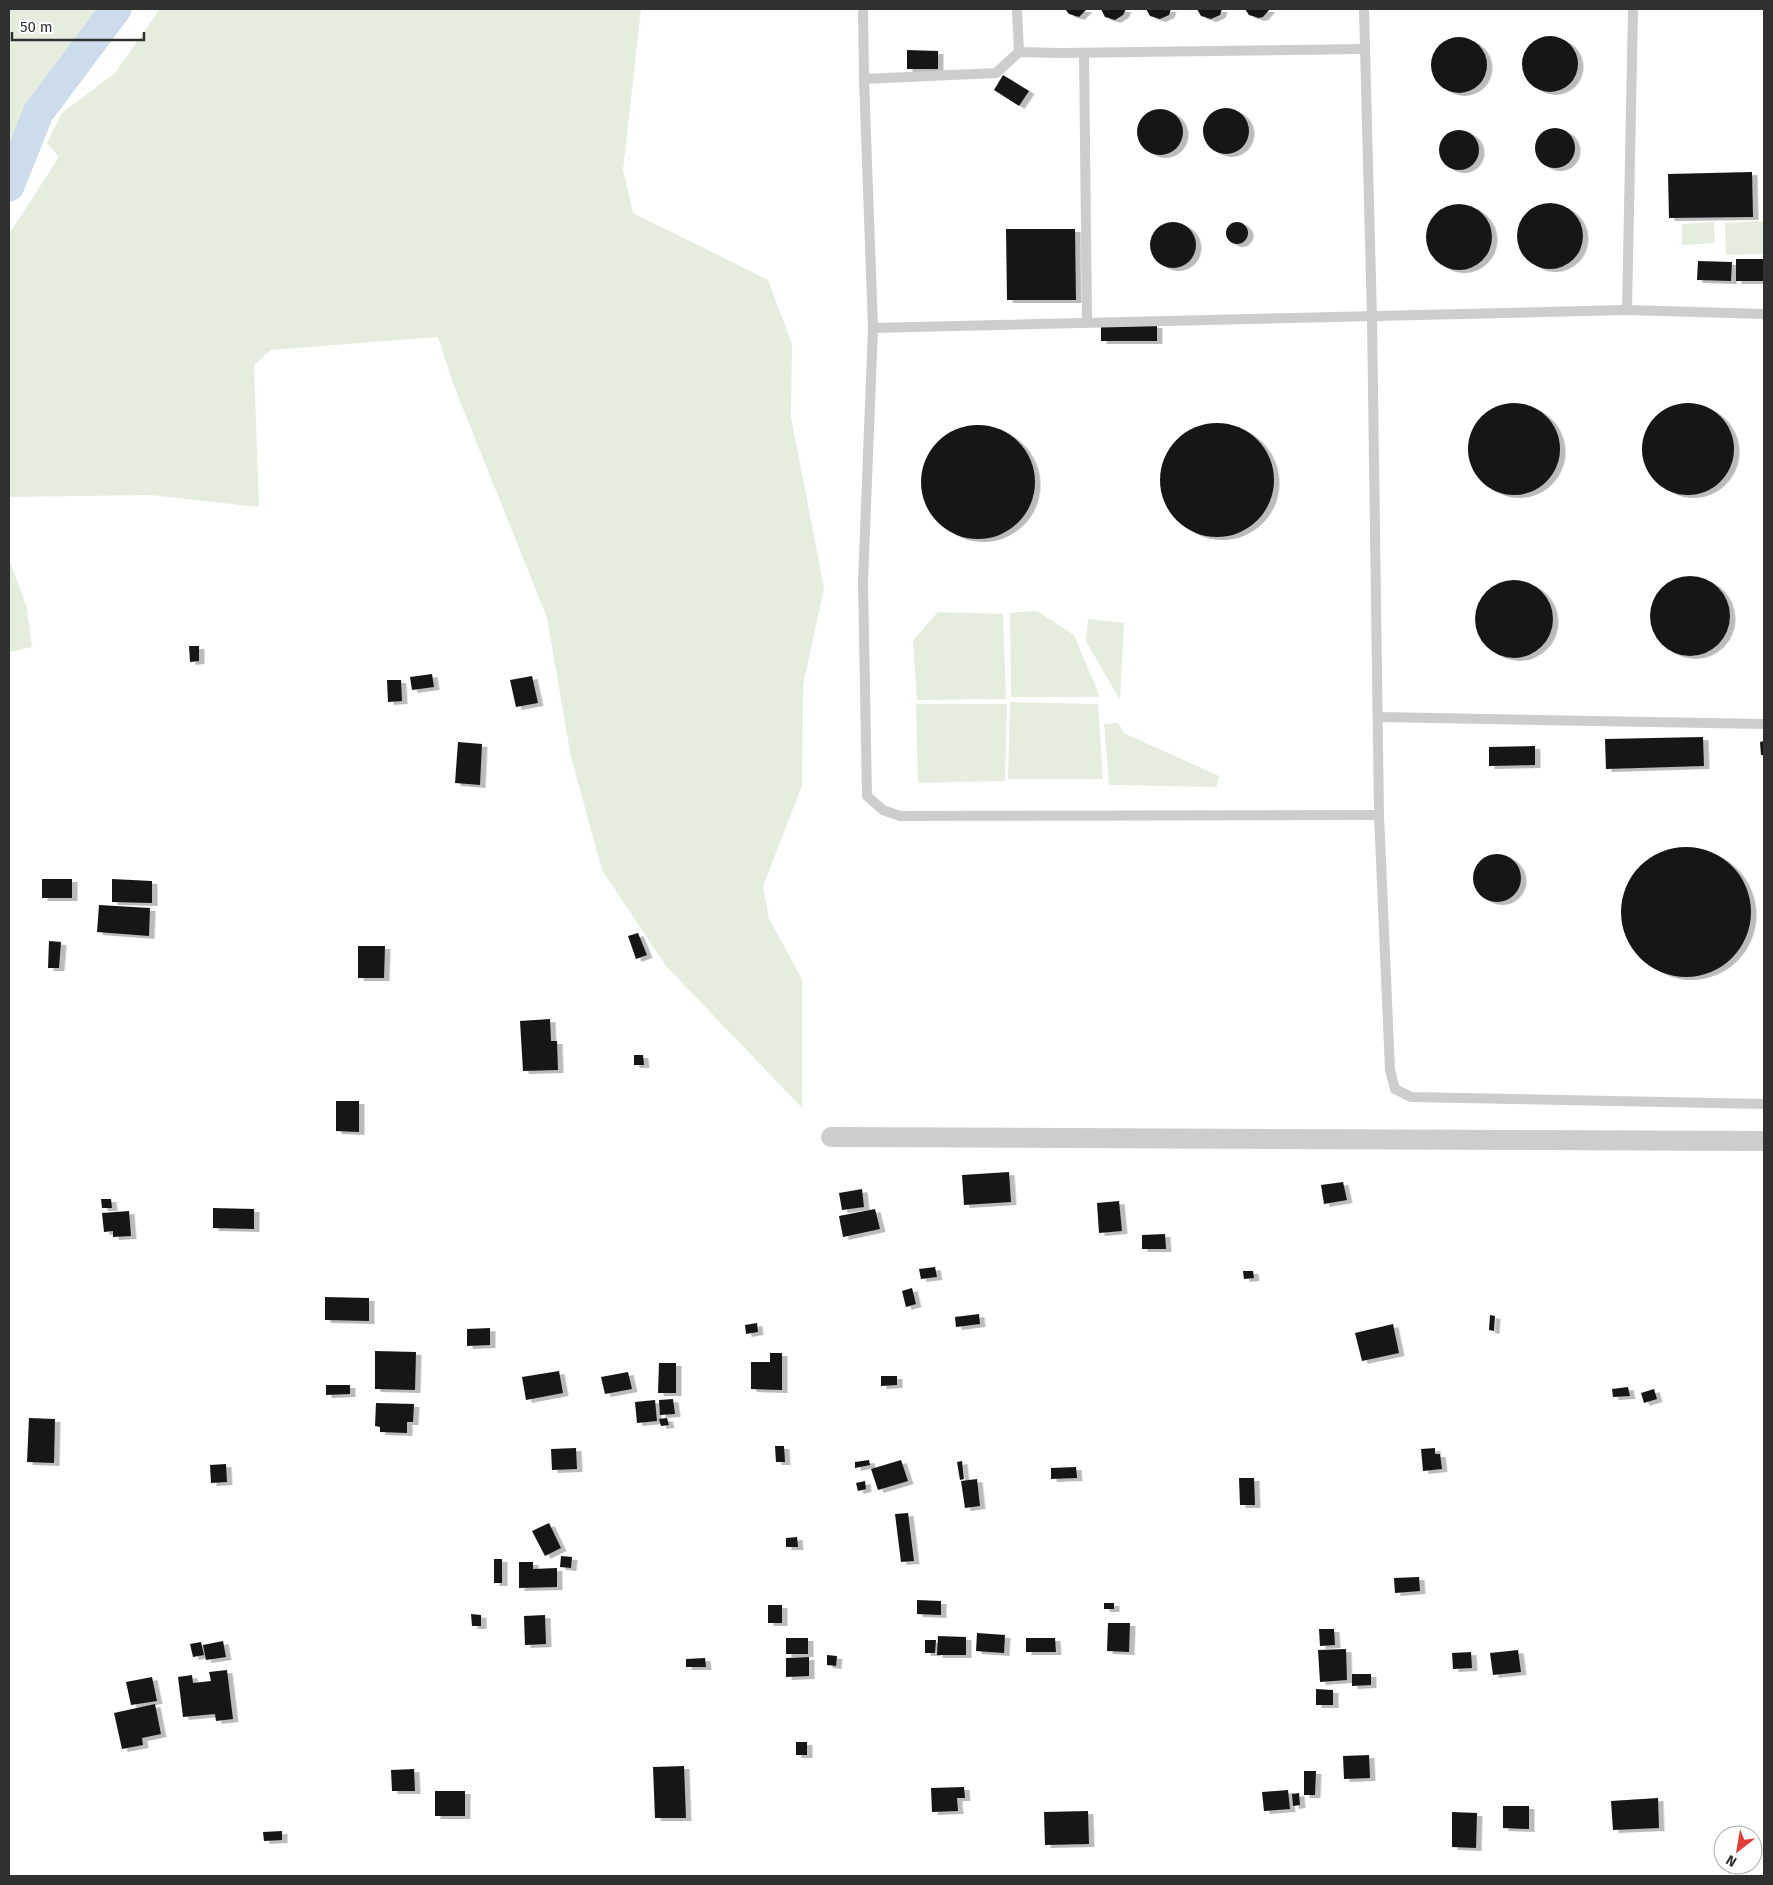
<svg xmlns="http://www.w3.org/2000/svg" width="1773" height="1885" font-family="'Fira Sans',sans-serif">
<defs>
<filter id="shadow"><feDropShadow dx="5.5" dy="3" stdDeviation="0" flood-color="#0004"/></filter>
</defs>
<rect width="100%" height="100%" fill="#fff"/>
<g fill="#e5eddf">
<polygon points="9,9 111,9 40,96 9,158"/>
<polygon points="160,9 641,9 623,170 633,213 768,280 792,344 791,417 824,588 803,685 802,786 763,886 769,919 802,979 802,1108 666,966 602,870 571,757 547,618 454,386 438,337 271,350 254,365 259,507 150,495 10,497 9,234 59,157 47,143 62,113 115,73"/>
<polygon points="1764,221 1764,254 1726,255 1725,223"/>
<polygon points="1714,222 1715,243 1682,245 1682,224"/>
<polygon points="9,559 27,608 32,647 9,652"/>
<polygon points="1031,611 1039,612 1074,635 1100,697 1011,697 1010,613"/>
<polygon points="938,612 1003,614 1006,699 917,700 913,640"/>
<polygon points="1088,619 1124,623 1120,700 1086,641"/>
<polygon points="1010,702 1098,704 1103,779 1008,779"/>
<polygon points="916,704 1007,704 1005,781 918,783"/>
<polygon points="1118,723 1124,733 1219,776 1217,787 1109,785 1104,724"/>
</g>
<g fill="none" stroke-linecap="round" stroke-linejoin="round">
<polyline stroke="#ccdcec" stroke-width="5" points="9,169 15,170"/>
<polyline stroke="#ccdcec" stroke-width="31" points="9,186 38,113 116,9"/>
</g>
<g fill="#171717" filter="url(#shadow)">
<polygon points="1065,9 1087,9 1079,17 1069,14"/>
<polygon points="1101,9 1126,9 1123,15 1115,20 1105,17"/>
<polygon points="1146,9 1171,9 1169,15 1160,19 1150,16"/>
<polygon points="1197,9 1222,9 1220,15 1211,19 1201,16"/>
<polygon points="1245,9 1270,9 1263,17 1259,18 1249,15"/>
<circle cx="1550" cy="64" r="28"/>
<circle cx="1459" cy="65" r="28"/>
<polygon points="907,50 938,51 938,69 907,69"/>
<polygon points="1003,75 1029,91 1019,106 994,90"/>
<circle cx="1226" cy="131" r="23"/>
<circle cx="1160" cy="132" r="23"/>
<circle cx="1555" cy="148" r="20"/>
<circle cx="1459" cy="150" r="20"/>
<polygon points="1752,172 1753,217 1669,218 1668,174"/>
<circle cx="1550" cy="236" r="33"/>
<circle cx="1459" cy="237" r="33"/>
<circle cx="1173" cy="245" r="23"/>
<circle cx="1237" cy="233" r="11"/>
<polygon points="1006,229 1075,229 1076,300 1007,300"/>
<rect x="1736" y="259" width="28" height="22"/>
<polygon points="1698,261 1732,262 1731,281 1697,280"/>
<polygon points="1157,325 1157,341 1101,341 1101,326"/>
<circle cx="1514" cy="449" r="46"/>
<circle cx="1688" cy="449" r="46"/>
<circle cx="1217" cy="480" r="57"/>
<circle cx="978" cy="482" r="57"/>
<circle cx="1690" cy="616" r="40"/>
<circle cx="1514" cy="619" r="39"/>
<polygon points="189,646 199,646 199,661 190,662"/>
<polygon points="432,674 434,687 412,690 410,677"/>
<polygon points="532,676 538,703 516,707 510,680"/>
<polygon points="387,680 401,680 402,701 388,702"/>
<polygon points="1703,737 1704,766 1606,769 1605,739"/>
<polygon points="1764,741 1764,755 1761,755 1760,742"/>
<polygon points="458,742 482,744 480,785 455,783"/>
<polygon points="1535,746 1535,765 1489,766 1489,747"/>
<circle cx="1686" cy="912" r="65"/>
<circle cx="1497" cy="878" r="24"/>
<rect x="42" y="879" width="30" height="19"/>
<polygon points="112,879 152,881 152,903 112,902"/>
<polygon points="99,905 150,908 149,936 97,932"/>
<polygon points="638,933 647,955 636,959 628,936"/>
<polygon points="49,941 61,942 59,968 48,968"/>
<polygon points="358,946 385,946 384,978 358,978"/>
<polygon points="550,1019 551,1041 557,1041 558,1070 523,1071 520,1021"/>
<polygon points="634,1055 643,1055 644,1065 634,1065"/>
<polygon points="336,1101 359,1101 359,1132 336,1131"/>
<polygon points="1009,1172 1011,1202 964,1205 962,1175"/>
<polygon points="1343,1182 1347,1200 1324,1204 1321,1185"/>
<polygon points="862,1189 864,1207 842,1210 839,1193"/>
<polygon points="101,1199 111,1199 112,1208 102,1208"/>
<polygon points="1119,1201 1122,1231 1099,1233 1097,1203"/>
<polygon points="213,1208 254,1209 254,1229 213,1228"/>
<polygon points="875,1209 880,1229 843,1237 839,1216"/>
<polygon points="129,1211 131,1236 113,1237 113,1231 104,1232 102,1213"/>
<polygon points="1165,1234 1166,1249 1142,1249 1142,1235"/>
<polygon points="935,1267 937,1277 921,1279 919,1269"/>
<polygon points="1243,1271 1253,1271 1254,1278 1244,1279"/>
<polygon points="912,1288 916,1304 906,1307 902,1291"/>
<polygon points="325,1297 369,1298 369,1321 325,1320"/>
<polygon points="979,1314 980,1324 956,1327 955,1317"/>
<polygon points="1490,1315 1495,1316 1494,1331 1489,1330"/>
<polygon points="757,1323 758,1332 746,1334 745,1325"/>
<polygon points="1393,1324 1399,1353 1362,1361 1355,1333"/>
<polygon points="490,1328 490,1345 467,1346 467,1329"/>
<polygon points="375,1351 416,1352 415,1390 375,1389"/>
<polygon points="770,1353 782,1353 782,1390 751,1389 751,1362 770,1362"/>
<polygon points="659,1363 676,1363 676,1393 658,1393"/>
<polygon points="559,1371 563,1393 526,1400 522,1377"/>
<polygon points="628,1372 632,1389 605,1394 601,1377"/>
<polygon points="881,1376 897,1376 897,1385 881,1386"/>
<polygon points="326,1385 350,1385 350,1394 326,1395"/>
<polygon points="1628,1387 1630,1396 1613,1397 1612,1389"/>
<polygon points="1654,1389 1657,1399 1644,1403 1641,1393"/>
<polygon points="673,1399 675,1414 660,1415 659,1400"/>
<polygon points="655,1400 657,1421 637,1423 635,1402"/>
<polygon points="376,1403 414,1404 413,1422 407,1422 407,1433 380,1432 380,1427 375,1426"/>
<polygon points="29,1418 55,1419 54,1463 27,1462"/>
<polygon points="667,1418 669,1425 661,1426 659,1419"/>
<polygon points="775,1446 784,1446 785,1462 776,1462"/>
<polygon points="576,1448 577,1469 552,1470 551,1449"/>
<polygon points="1435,1448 1435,1454 1440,1454 1442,1469 1423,1471 1421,1449"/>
<polygon points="869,1460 870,1465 855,1468 855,1462"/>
<polygon points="901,1460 908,1481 878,1490 871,1469"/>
<polygon points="962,1461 964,1479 960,1480 957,1462"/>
<polygon points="226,1464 227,1482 211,1483 210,1465"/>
<polygon points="1076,1467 1077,1478 1051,1479 1051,1468"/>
<polygon points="1239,1478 1254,1478 1255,1505 1240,1505"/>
<polygon points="977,1479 980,1506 965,1508 961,1481"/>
<polygon points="865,1481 866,1489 858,1491 856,1483"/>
<polygon points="908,1513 914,1561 901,1562 895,1514"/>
<polygon points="549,1523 561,1548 545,1556 532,1531"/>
<polygon points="797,1537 798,1547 786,1547 786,1538"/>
<polygon points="561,1556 572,1557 571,1568 560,1567"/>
<rect x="494" y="1559" width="8" height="24"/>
<polygon points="519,1562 533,1562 533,1569 557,1568 557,1587 519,1588"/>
<polygon points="1419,1577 1420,1591 1395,1593 1394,1578"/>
<polygon points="917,1600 941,1601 941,1615 917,1614"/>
<rect x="1104" y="1603" width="10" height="6"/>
<rect x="768" y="1605" width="14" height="18"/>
<polygon points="471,1614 481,1615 481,1626 472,1626"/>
<polygon points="545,1615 546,1644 525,1645 524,1616"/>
<polygon points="1108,1623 1130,1623 1129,1652 1107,1651"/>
<polygon points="1319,1629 1334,1629 1335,1645 1320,1646"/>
<polygon points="977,1633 1005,1635 1004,1653 976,1651"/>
<polygon points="938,1636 966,1637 966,1655 937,1655"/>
<rect x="786" y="1638" width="22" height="16"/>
<polygon points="1026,1638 1055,1638 1056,1652 1026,1652"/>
<polygon points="925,1640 936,1640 935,1653 925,1653"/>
<polygon points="223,1641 226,1657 206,1660 203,1645"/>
<polygon points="201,1642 204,1655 193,1657 190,1644"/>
<polygon points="1346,1649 1347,1680 1320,1682 1318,1650"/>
<polygon points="1518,1650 1521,1672 1493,1675 1490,1653"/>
<polygon points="1471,1652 1472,1668 1453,1669 1452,1653"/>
<polygon points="827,1655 837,1656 836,1666 827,1665"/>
<polygon points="809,1657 809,1676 786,1677 786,1658"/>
<polygon points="705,1658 706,1667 686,1667 686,1659"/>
<polygon points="227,1670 233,1719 216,1721 215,1714 183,1717 178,1677 192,1675 193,1683 211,1681 209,1672"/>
<polygon points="1352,1674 1371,1674 1371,1685 1352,1686"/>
<polygon points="152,1677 157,1701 131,1705 126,1682"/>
<polygon points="1316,1689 1333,1690 1333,1705 1316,1705"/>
<polygon points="155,1704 161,1734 142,1738 143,1745 122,1749 114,1713"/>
<rect x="796" y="1742" width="11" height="13"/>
<polygon points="1369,1755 1370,1778 1344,1779 1343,1756"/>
<polygon points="684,1766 686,1818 655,1818 653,1767"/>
<polygon points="414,1769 415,1791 392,1791 391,1770"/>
<polygon points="1304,1771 1316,1771 1315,1795 1304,1795"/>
<polygon points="964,1787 965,1798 957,1798 958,1811 932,1812 931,1788"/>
<polygon points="1288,1790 1290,1809 1264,1811 1262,1792"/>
<rect x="435" y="1791" width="30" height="25"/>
<polygon points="1299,1793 1300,1805 1293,1806 1292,1794"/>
<polygon points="1658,1798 1659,1828 1613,1830 1611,1801"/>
<polygon points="1503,1806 1529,1806 1529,1829 1503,1828"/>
<polygon points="1088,1811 1089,1844 1045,1845 1044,1812"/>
<polygon points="1452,1812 1477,1813 1476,1848 1452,1847"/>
<polygon points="282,1831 282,1840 264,1841 263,1832"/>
</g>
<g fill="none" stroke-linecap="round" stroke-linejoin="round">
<g stroke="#cdcdcd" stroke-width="10">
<polyline points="863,9 864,79 873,328 863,582 867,796 883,810 900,816 1379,815"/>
<polyline points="1017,9 1019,52"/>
<polyline points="1364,9 1372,318 1379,815 1390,1070 1395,1089 1411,1097 1764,1104"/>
<polyline points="1084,53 1087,321"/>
<polyline points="864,79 996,73 1019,52 1060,53 1364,49"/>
<polyline points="1627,310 1633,9"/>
<polyline points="873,328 1627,310 1764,314"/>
<polyline points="1379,717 1764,724"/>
</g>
<polyline stroke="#cdcdcd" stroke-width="20" points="831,1137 1764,1141"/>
</g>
<rect width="1773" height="1885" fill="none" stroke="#303030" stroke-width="20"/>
<g transform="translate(1738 1850) rotate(211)"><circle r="24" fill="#ffffff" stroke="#acacac"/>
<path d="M0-4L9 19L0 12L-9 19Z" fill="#e13e38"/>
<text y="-8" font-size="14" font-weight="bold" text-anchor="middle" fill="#303030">N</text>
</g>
<path d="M12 32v8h132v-8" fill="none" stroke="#303030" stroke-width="2.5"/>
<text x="20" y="32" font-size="15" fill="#303030" stroke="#ffffff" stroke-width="4" paint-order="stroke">50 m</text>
</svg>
